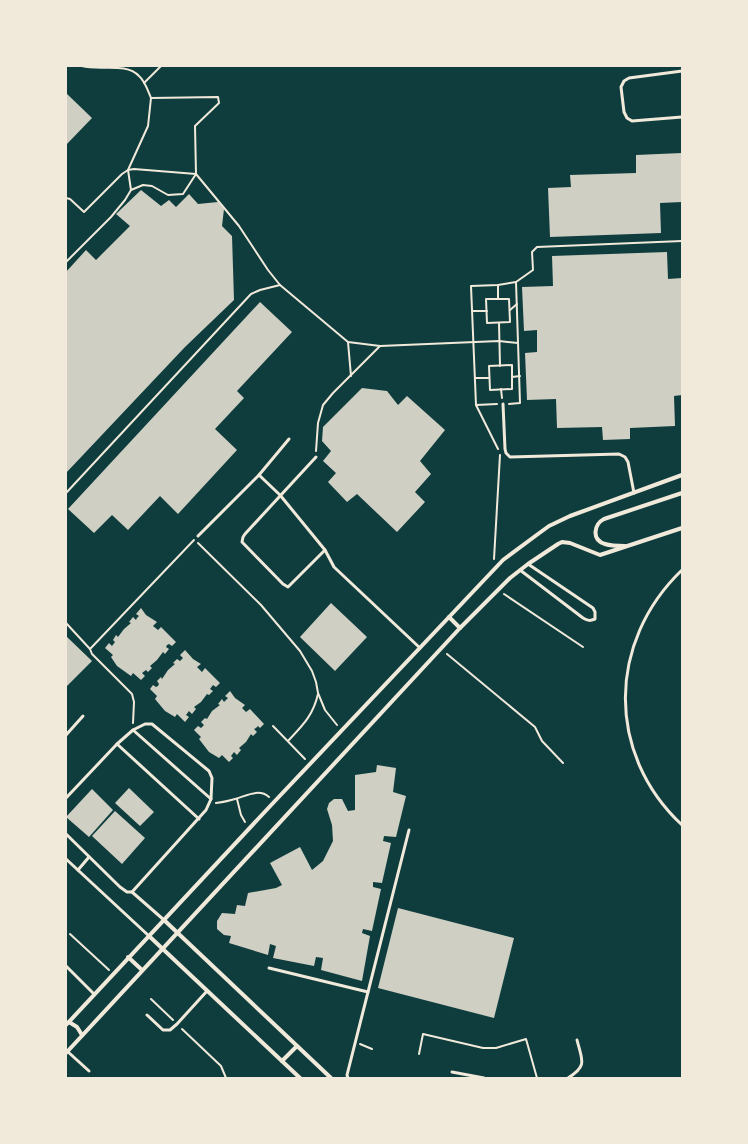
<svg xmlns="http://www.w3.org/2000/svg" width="748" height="1144" font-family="'Sofia Sans Condensed',sans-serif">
<rect width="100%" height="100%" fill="#0f3d3e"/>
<g fill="#cfcfc3">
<polygon points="66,93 92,118 66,145"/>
<polygon points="682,153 682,202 660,203 661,233 550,237 548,188 571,187 570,175 636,173 636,155"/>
<polygon points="141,190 161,206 169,200 176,207 189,194 198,204 218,202 224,209 222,226 232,236 234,300 185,347 66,473 66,272 86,250 96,260 130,226 116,214"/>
<polygon points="667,252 668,279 682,278 682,395 674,396 675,426 630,428 630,439 603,440 602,427 557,428 556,399 527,400 525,353 537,352 537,330 524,331 522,287 553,286 552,256"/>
<polygon points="260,302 292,332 237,391 244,398 215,429 237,450 178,514 160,496 128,530 112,515 94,533 68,509"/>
<polygon points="362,388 387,391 398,405 407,396 445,430 420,461 431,474 415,492 425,502 397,532 357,494 347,502 328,482 336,473 323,461 331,451 322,441 323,427"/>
<polygon points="331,603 367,637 335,671 300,637"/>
<polygon points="141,608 146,615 157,622 153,626 158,630 161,627 176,642 172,646 169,644 167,645 166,647 169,649 165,654 163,652 157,660 150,666 152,668 148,672 146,670 142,673 145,676 141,680 133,673 131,676 117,666 111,657 113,655 105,648 109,643 112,646 115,642 113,640 116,635 118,637 124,629 131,623 129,622 133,617 136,620 137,618 139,616 136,614"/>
<polygon points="66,636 92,661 66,687"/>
<polygon points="185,650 193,659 201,664 197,667 202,672 205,668 220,683 216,687 213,685 210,689 213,691 209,695 207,694 201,702 194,707 196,709 192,714 189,711 186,715 189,717 185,722 177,714 175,717 165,711 155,699 157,696 150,689 153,685 156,687 158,686 159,684 157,681 161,677 162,679 168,670 175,664 173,663 177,659 180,661 183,658 180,655"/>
<polygon points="230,691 235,698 245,705 242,708 246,712 250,709 264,724 260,728 258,726 256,728 254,729 257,732 253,736 251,734 246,742 239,748 241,750 237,755 234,752 231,756 233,758 229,762 222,755 219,758 209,752 199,739 201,737 194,730 198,726 201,728 204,725 201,722 205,718 207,719 212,711 220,705 218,704 222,699 224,702 228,698 225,696"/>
<polygon points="377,765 396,768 393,792 406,796 396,837 384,836 383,841 391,843 382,883 373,882 373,887 381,889 372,931 363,929 362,933 370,936 362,981 321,970 323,958 316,957 314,966 273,958 276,946 270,944 268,955 229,943 231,936 224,935 217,929 217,921 222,913 235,914 237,905 245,906 248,893 276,888 282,885 270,863 300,847 312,870 323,861 333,841 332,825 327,809 329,803 334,799 342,799 348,811 355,810 355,775 376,772"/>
<polygon points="129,788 154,812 140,826 115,803"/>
<polygon points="92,789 113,810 89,837 66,817"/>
<polygon points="115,811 145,838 122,864 92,836"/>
<polygon points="398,908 514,938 494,1018 378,988"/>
</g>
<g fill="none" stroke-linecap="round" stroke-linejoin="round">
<g stroke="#f1e9da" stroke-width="2">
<path d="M82 66C100 71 126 62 139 76 145 81 148 91 151 98L218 97 219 103 195 126 196 174 239 226 268 270 280 285 348 342 380 346 499 341 518 343"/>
<polyline points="144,83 161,66"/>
<polyline points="66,198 70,199 84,212 122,174 128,170 134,169 196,174 183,194 168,195 152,186 143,185 131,190"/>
<polyline points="66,262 111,217 125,200 131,190 128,170 148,126 151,98"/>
<polyline points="516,282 533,270 532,252 537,247 682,241"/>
<polyline points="498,285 498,299"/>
<polygon points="486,299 509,299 510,322 487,323"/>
<polyline points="510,310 517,304"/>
<polyline points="472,311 487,311"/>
<polyline points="499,323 500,366"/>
<polyline points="348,342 351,376"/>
<polygon points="512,365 512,389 490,390 489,366"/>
<polyline points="512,377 520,376"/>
<polyline points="475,378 489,378"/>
<polyline points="501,389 502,398"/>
<polyline points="476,405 497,404"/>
<polyline points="498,449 476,405 471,286 498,285 516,282 520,403 509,404"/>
<polyline points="316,451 318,423 323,405 333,393 380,346"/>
<polyline points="66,493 251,294 260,290 280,285"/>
<polyline points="198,543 261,605 300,651 312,671 316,682 318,693 325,710 337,725"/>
<polyline points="494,559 500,455"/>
<polyline points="504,594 583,647"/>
<polyline points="66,623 90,649"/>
<polyline points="447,654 535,727 542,741 563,763"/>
<polyline points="133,723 134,702 132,694 92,654 90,649 194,540"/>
<polyline points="273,726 305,759"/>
<path d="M288 741C302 726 313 716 318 694"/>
<polyline points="237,799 241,815 245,822"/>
<path d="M216 803C223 802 229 801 235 799 246 796 259 788 269 797"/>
<polyline points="70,934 109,970"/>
<polyline points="151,999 173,1020"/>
<polyline points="182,1029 221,1066 226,1078"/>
<polyline points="360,1044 372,1049"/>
<polyline points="419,1054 423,1034 483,1048 496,1048 526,1039 537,1078"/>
</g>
<g stroke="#f1e9da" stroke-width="3">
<polyline points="682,71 629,78 624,81 621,87 624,112 627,118 632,121 682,117"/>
<polyline points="503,404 505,449 506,453 510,457 619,454 625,457 628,462 634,493"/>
<polyline points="316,457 245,534 243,537 242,542 283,584 288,587 325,550"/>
<polyline points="259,475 289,439"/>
<polyline points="198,536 259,475 280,495 325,550 334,567 420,648"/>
<path d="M520 570 583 618C588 621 590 621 595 619V612L593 608 528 564"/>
<path d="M682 570C607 642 606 754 682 825"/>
<polyline points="133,730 145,724 152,724 209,771 212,778 211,799"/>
<polyline points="66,735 83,716"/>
<polyline points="117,744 199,819"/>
<polyline points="66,798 117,744 133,730 211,799 206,810 132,892 164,920"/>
<polyline points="66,834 120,887 127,892 132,892"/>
<polyline points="66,859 149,936"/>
<polyline points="78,870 89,857"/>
<polyline points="66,966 94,994"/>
<polyline points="269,968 368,992"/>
<polyline points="147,1015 163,1030 170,1030 177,1024 207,991"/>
<polyline points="67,1051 89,1071"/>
<polyline points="452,1072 484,1078"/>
<polyline points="348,1078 347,1075 409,830"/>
<path d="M568 1078C588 1066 582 1060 577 1040"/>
</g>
<g stroke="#f1e9da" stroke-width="4">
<path d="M625 546C618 546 611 546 605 544 591 540 594 524 604 519L682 493"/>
<polyline points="449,617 460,628"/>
<polyline points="164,920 331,1078"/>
<polyline points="149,936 300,1078"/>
<polyline points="128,957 142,970"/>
<polyline points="69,1022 77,1027 82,1035"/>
<polyline points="66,1025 274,802 503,560 538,534 549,526 570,516 682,475"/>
<polyline points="66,1053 460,628 510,578 528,564 558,544 562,542 570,543 600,555 682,528"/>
<polyline points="282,1061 297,1046"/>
</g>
</g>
<rect width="748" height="1144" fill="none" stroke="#f1e9da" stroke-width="134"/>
</svg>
